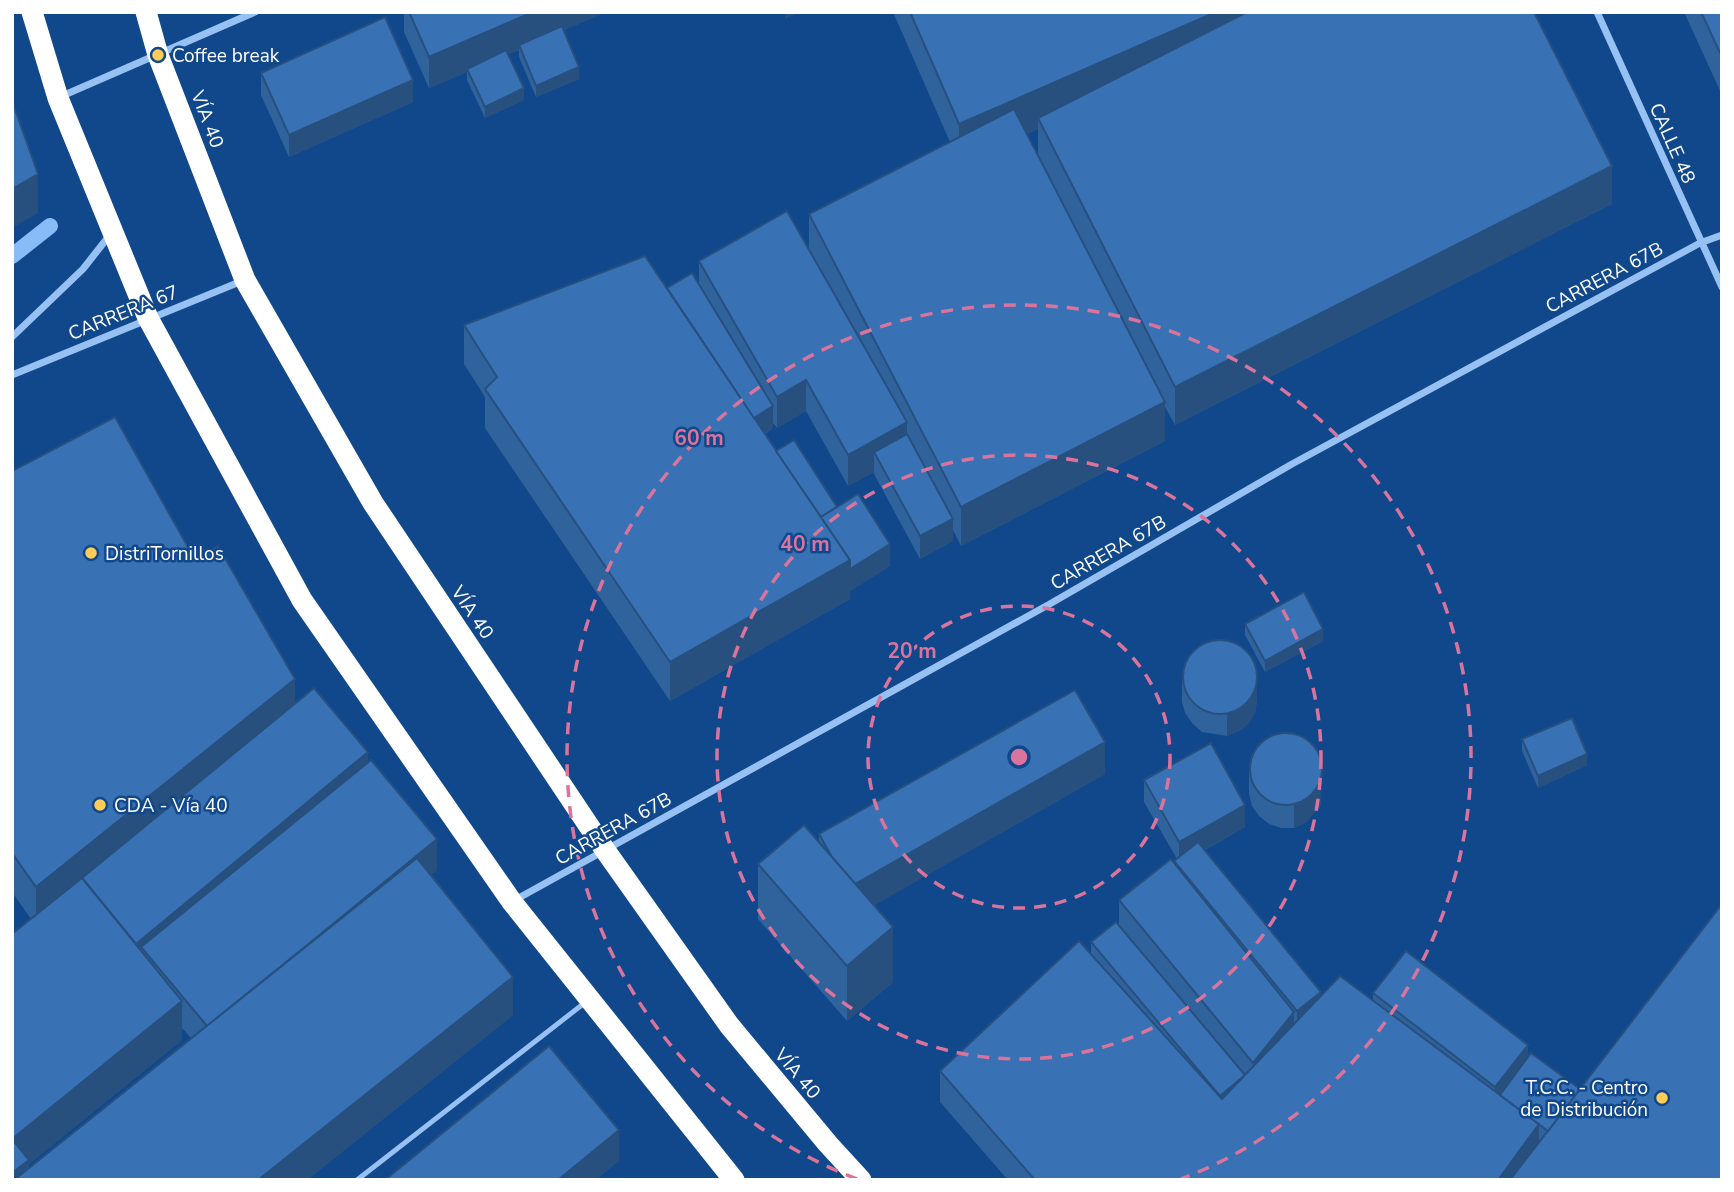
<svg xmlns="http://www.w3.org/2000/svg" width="1734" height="1192" font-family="'Nunito Sans',sans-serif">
<rect width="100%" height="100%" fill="#10488b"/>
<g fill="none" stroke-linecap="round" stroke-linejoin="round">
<polyline stroke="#88bcf6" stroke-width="16" points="12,256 50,226"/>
<polyline stroke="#97c1f2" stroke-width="5" points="357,1180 587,1001"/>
<g stroke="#97c1f2" stroke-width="7">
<polyline points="1597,12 1722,287"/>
<polyline points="62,96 255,12"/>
<polyline points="12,337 83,269 109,236"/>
<polyline points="12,375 242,281"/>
<polyline points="515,900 1048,605 1292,464 1700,243 1722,235"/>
</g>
<g stroke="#fff" stroke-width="21">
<polyline points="32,12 58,98 148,318 302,600 512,902 734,1180"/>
<polyline points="146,12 158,55 245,280 373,503 605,850 729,1025 828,1144 861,1180"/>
</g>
</g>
<g fill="#30629c" fill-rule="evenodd">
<polygon points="404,12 606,12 564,30 579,79 536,97 519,57 519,50 508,54 524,100 485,118 467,80 467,72 429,88 404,32"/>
<path d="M893 12H1534L1612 204 1175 425 1165 407V441L961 546 953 530V541L920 559 874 474V472L848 486 806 411 777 428 773 423V428L765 434 776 451 837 507 890 566 850 591V599L670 701 485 428V397L464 364V325L667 288 699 285V261L809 249V214L950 142ZM1038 129V155L1027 134Z"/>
<polygon points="1684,12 1722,12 1722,95"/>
<polygon points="261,73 413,102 289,157 261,95"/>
<path d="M12 471 194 558 295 703 368 761 437 870 431 875 513 1015 307 1180H12L31 919 12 892ZM182 1028 191 1038 29 1168V1164L182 1040Z"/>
<polygon points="1245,624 1323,641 1265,672 1245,635"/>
<polygon points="1182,679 1257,701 1255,713 1249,723 1239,731 1227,736 1202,732 1193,724 1185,713 1182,702"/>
<polygon points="1522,739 1587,765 1538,788 1522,751"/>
<polygon points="1249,772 1321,805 1305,823 1294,828 1281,828 1269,824 1259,816 1252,806 1249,794"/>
<polygon points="1105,774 874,905 893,982 847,1021 758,919 758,864 819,843 819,834"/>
<polygon points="1144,780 1245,827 1205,850 1321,996 1373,1000 1373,993 1528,1058 1580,1089 1722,1180 1008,1180 940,1102 940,1071 1091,954 1091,942 1119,925 1119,900 1174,864 1174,861 1177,859 1144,802"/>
</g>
<g fill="#27507f">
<polygon points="533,12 606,12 520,49 519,45 519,50 468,71 467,69 467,72 429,88 429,57"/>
<polygon points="785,12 801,12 785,19"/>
<polygon points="1216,12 1305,12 1038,118 1038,129 959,163 959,124"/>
<polygon points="579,67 579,79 536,97 536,86"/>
<polygon points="413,80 413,102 289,157 289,135"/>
<polygon points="524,88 524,100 485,118 485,107"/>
<polygon points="1612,166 1612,204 1175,425 1175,387"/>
<polygon points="38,174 38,213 12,228 12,189"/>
<polygon points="806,380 806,411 777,428 777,397"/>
<polygon points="1165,402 1165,441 961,546 961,507"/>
<polygon points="773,406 773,428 748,444 748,422"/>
<polygon points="907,422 907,453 874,452 874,472 848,486 848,455"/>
<polygon points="953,519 953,541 920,559 920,536"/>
<polygon points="890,544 890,566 850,591 850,599 670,701 670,662 850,560"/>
<polygon points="1323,629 1323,641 1265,672 1265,661"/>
<polygon points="295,679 295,718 36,926 36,887"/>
<polygon points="1257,679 1257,701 1255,713 1249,723 1239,731 1227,736 1227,714"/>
<polygon points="1105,742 1105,774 850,919 850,887"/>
<polygon points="368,752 368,783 141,947 141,970 132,946"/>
<polygon points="1587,754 1587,765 1538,788 1538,776"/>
<polygon points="1322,759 1321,805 1305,823 1294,828 1294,806"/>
<polygon points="1245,805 1245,827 1179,864 1179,842"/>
<polygon points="437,839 437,870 208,1058 208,1027"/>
<polygon points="893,927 893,982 847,1021 847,966"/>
<polygon points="513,977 513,1015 307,1180 258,1180"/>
<polygon points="1321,992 1321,1014 1297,1033 1297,1011"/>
<polygon points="182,1001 182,1040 29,1164 29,1180 12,1180 12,1139"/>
<polygon points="1294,1012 1294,1043 1253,1094 1253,1063"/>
<polygon points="1528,1045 1528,1067 1495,1109 1495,1087"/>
<polygon points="1245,1075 1220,1118 1220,1096"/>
<polygon points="1539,1124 1539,1156 1521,1180 1498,1180"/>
<polygon points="619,1130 619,1161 596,1180 558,1180"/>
</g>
<g fill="#3872b5" stroke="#27507f" stroke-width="2">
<polygon points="409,12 533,12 429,57"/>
<polygon points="910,12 1216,12 959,124"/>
<polygon points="1247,12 1534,12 1612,166 1175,387 1038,118"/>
<polygon points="1701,12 1722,12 1722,57"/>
<polygon points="385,17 413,80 289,135 261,73"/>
<polygon points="562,26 579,67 536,86 519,45"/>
<polygon points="506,50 524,88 485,107 467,69"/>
<polygon points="12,101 38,174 12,189"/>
<polygon points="1014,109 1165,402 961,507 809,214"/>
<polygon points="787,211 907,422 848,455 806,380 777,397 699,261"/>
<polygon points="645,256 850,560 670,662 485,389 497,377 464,325"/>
<polygon points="692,273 773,406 754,418 667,288"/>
<polygon points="115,417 194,558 218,546 295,679 36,887 12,853 12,471"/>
<polygon points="907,434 953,519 920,536 874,452"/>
<polygon points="794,440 837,507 821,517 776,451"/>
<polygon points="858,494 890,544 850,569 850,560 821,517"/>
<polygon points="1304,592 1323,629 1265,661 1245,624"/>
<circle cx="1220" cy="677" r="37"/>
<polygon points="314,688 368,752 136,944 82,878"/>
<polygon points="1075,690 1105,742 855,884 833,859 819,834"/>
<polygon points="1572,718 1587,754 1538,776 1522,739"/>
<circle cx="1286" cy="769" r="36"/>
<polygon points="1211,743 1245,805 1179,842 1144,780"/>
<polygon points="371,760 437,839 306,946 207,1026 141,947"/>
<polygon points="804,825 893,927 847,966 758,864"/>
<polygon points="1198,842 1321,992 1297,1011 1174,861"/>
<polygon points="417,858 513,977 258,1180 14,1180"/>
<polygon points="1171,859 1294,1012 1253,1063 1119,900"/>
<polygon points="82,878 182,1001 12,1139 12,934"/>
<polygon points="1722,904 1722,1180 1510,1180"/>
<polygon points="1116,922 1245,1075 1220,1096 1091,942"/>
<polygon points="1079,941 1222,1099 1340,976 1539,1124 1498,1180 1035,1180 940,1071"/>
<polygon points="1406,951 1528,1045 1495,1087 1373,993"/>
<polygon points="549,1046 619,1130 558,1180 385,1180"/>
<polygon points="1531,1053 1580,1089 1548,1131 1500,1095"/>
<polygon points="12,1139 29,1160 12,1173"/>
</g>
<g fill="none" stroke="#da749d" stroke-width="3.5" stroke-dasharray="12 9">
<circle cx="1019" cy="757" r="151"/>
<circle cx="1019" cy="757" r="302"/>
<path d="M857 1179A452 452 0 1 1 1181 1179"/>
</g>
<g fill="#ffcc57" stroke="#10488b" stroke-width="2.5">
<circle cx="158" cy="55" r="7"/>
<circle cx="91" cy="553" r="7"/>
<circle cx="100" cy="805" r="7"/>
<circle cx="1662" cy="1098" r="7"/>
</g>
<g text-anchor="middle" stroke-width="5" stroke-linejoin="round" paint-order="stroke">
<g font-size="19" fill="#fff" stroke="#10488b" text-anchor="start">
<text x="172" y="62">Coffee break</text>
<text x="105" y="560">DistriTornillos</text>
<text x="114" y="812">CDA - Vía 40</text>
<text x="1648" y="1094" text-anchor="end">T.C.C. - Centro<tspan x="1648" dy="22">de Distribución</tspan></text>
</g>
<g font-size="19" fill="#fff" stroke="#10488b">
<text transform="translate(208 119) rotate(69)" y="7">VÍA 40</text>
<text transform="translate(1673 143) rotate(66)" y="7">CALLE 48</text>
<text transform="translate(1604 277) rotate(-28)" y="7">CARRERA 67B</text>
<text transform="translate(123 312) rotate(-22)" y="7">CARRERA 67</text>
<text transform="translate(1108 552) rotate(-30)" y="7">CARRERA 67B</text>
<text transform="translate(473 612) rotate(56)" y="7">VÍA 40</text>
<text transform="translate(613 828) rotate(-29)" y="7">CARRERA 67B</text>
<text transform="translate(798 1073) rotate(50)" y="7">VÍA 40</text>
</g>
</g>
<circle cx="1019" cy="757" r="10" fill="#da749d" stroke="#10488b" stroke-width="3.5"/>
<g font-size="21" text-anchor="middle" font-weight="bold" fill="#da749d" stroke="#10488b" stroke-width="5" stroke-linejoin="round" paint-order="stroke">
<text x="699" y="445">60 m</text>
<text x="805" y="551">40 m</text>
<text x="912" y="658">20 m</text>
</g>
<rect width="1734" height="1192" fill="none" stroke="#ffffff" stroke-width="28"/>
</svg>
